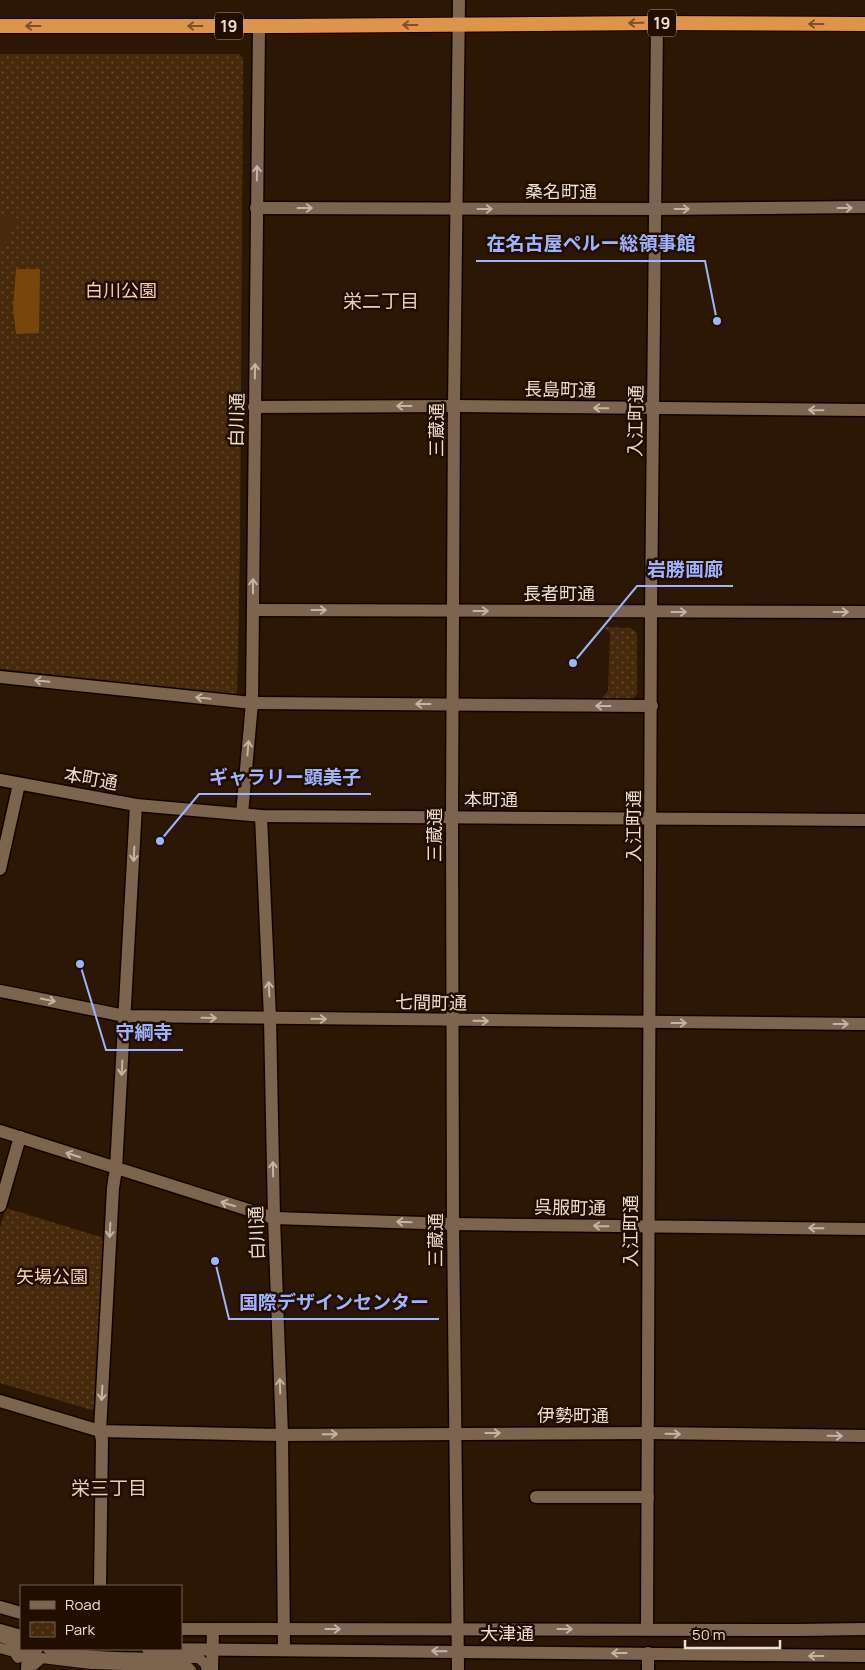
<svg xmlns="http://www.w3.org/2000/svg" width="865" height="1670" font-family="Manrope,'Noto Sans JP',sans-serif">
<defs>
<pattern id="park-dots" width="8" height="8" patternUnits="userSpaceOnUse" patternTransform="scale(1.25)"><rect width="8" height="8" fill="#472a0b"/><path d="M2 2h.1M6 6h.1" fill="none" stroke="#62482e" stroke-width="1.8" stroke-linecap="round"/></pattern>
</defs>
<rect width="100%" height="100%" fill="#2b1704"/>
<g fill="url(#park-dots)">
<polygon points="0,54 239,54 243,58 240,547 237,695 0,669"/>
<polygon points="603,627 631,628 637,633 637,694 633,699 601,699 608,691 610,633"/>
<polygon points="6,1208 101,1237 106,1241 99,1407 92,1410 0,1383 0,1228"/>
</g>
<polygon fill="#472a0b" points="6,215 15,222 6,246 0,246 0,218"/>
<polygon fill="#78460c" points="16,269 40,269 39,333 16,334 13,308"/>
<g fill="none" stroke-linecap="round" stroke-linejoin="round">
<g stroke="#130300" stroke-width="12">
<g id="pedestrian">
<polyline points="0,1637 17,1643 19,1648 18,1658 14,1652 0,1648"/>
<polyline points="38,1649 34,1651 34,1665 42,1658 91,1664 188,1667 191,1670"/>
<path d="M48 1649C93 1660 152 1657 199 1658L205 1664 207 1670"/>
</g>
</g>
<g stroke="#130300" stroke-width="15">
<g id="minor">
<polyline points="256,208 656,209 865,207"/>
<polyline points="254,407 454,406 865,410"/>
<polyline points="253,610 865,612"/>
<polyline points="0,677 252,703 652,706"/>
<polyline points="242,814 252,703 259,26"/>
<polyline points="261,816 270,1018 274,1218 282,1435 284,1650"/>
<polyline points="0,869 19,784"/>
<polyline points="0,991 125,1016 865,1024"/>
<polyline points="0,1131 274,1218 453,1224 865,1229"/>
<polyline points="0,1206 20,1137"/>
<polyline points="0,1401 100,1431 282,1435 649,1433 865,1436"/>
<polyline points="536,1497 648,1497"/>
<polyline points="100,1586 102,1440 100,1431 113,1188 116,1169 136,805"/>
<polyline points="647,1629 651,612 657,23"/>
<polyline points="648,1653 648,1670"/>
<polyline points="27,1670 28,1649"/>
<polyline points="212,1670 213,1629"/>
</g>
</g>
<g stroke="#130300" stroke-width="15">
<g id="tertiary">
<polyline points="0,780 136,805 261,816 865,820"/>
<polyline points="0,1607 21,1613"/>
<polyline points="181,1629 797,1630 865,1629"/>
<polyline points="0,1630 21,1636"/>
<polyline points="148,1649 865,1656"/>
<polyline points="458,1670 453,1224 452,817 454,406 459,0"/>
</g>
</g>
<g stroke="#130300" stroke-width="16">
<polyline id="trunk" points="0,26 286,26 657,23 865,24"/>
</g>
<use href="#pedestrian" stroke="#7c644e" stroke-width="10"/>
<use href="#minor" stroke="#7c644e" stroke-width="12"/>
<use href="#tertiary" stroke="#7c644e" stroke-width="12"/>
<use href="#trunk" stroke="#de944b" stroke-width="14"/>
</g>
<defs><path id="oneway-shaft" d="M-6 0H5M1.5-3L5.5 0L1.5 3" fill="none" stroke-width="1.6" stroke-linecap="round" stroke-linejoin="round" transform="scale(1.25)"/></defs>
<g stroke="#805126">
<use href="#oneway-shaft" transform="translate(636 23) rotate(179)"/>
<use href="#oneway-shaft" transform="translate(816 24) rotate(-180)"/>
<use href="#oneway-shaft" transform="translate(410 25) rotate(180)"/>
<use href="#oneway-shaft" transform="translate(33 26) rotate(-180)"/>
<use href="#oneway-shaft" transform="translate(195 26) rotate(180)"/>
</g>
<g stroke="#c5b3a4">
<use href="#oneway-shaft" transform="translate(257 173) rotate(-89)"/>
<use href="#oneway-shaft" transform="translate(305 208)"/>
<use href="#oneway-shaft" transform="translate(845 208)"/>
<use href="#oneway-shaft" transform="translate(485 209)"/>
<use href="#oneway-shaft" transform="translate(682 209)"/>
<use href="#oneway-shaft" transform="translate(255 371) rotate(-89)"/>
<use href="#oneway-shaft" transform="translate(404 406) rotate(180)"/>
<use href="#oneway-shaft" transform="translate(601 408) rotate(-179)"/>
<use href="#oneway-shaft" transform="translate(816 410) rotate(-179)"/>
<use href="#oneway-shaft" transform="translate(253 586) rotate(-90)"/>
<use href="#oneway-shaft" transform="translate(319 610)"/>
<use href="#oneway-shaft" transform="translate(481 611)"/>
<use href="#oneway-shaft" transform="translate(679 612)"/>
<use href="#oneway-shaft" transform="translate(841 612)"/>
<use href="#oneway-shaft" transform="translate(42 681) rotate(-174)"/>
<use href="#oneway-shaft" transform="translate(203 698) rotate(-174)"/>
<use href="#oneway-shaft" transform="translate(423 704) rotate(-180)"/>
<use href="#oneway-shaft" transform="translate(603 706) rotate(-180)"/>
<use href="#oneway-shaft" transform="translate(248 748) rotate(-85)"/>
<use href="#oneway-shaft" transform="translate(134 854) rotate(93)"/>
<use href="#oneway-shaft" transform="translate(269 989) rotate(-93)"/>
<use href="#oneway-shaft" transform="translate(48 1000) rotate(12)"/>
<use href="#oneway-shaft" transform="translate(209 1018) rotate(1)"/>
<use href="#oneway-shaft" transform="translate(319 1019) rotate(1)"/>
<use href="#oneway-shaft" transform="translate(481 1021) rotate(1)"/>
<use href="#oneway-shaft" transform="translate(679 1023)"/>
<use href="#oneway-shaft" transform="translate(841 1024)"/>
<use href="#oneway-shaft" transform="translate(122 1068) rotate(93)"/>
<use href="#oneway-shaft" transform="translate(73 1155) rotate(-162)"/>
<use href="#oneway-shaft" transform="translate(273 1169) rotate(-91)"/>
<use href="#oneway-shaft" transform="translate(228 1204) rotate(-163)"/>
<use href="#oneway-shaft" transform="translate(404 1222) rotate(-178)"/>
<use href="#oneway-shaft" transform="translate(601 1226) rotate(-179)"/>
<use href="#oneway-shaft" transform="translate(816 1228) rotate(-179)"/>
<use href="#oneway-shaft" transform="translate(110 1230) rotate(93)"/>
<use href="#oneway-shaft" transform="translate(280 1386) rotate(-92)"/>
<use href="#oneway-shaft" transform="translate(102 1393) rotate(93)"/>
<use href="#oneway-shaft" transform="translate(493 1433)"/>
<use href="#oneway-shaft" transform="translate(330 1434) rotate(-1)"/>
<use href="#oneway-shaft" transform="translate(673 1434) rotate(1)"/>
<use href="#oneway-shaft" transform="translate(835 1436) rotate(1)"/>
<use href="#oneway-shaft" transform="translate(333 1629)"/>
<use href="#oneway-shaft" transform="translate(565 1629)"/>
<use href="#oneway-shaft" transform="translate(439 1651) rotate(-179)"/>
<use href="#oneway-shaft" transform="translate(619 1653) rotate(-180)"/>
<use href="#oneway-shaft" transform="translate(816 1656) rotate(180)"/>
</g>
<g text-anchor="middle" stroke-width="5" stroke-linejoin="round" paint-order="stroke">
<g fill="#210e00" stroke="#afa093" stroke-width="1">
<rect x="648" y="9.5" width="28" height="27" rx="4"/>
<rect x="215" y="12.5" width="28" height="27" rx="4"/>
</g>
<g font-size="16" font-weight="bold" fill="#ecded2">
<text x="662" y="29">19</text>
<text x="229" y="32">19</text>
</g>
<g font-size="18" fill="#ecded2" stroke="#210e00">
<text x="561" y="198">桑名町通</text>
<text transform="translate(560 390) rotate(1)" y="6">長島町通</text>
<text transform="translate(237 420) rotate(-89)" y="6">白川通</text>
<text transform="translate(636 421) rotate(-89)" y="6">入江町通</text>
<text transform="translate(437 430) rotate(-90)" y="6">三蔵通</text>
<text x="559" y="600">長者町通</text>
<text transform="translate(91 779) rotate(10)" y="6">本町通</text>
<text x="491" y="806">本町通</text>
<text transform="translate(634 826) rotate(-90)" y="6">入江町通</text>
<text transform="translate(435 835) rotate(-90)" y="6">三蔵通</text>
<text transform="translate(431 1003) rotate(1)" y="6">七間町通</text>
<text transform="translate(570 1208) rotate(1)" y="6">呉服町通</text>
<text transform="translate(631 1231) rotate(-90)" y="6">入江町通</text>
<text transform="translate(257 1233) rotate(-92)" y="6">白川通</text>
<text transform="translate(436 1240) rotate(-90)" y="6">三蔵通</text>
<text x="573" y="1422">伊勢町通</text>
<text x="507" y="1640">大津通</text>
</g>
<g font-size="18" fill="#f7d2b2" stroke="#210e00">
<text x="121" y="297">白川公園</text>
<text x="52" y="1283">矢場公園</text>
</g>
<g font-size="19" fill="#e9cdb5" stroke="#210e00">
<text x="381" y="308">栄二丁目</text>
<text x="109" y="1495">栄三丁目</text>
</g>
</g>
<path fill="none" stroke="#a0b3fd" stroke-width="2" d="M717 321L705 261H476M573 663L637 586H733M160 841L199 794H371M80 964L106 1050H183M215 1261L229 1319H439"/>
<g fill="#a0b3fd" stroke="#210e00" stroke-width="2">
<circle cx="717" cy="321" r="5"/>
<circle cx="573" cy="663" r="5"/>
<circle cx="160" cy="841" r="5"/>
<circle cx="80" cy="964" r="5"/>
<circle cx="215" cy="1261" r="5"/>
</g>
<g font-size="19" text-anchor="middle" font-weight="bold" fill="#a0b3fd" stroke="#210e00" stroke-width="5" stroke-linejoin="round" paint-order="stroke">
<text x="591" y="250">在名古屋ペルー総領事館</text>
<text x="685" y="576">岩勝画廊</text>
<text x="285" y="784">ギャラリー顕美子</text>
<text x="144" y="1039">守綱寺</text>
<text x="334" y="1309">国際デザインセンター</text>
</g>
<rect x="20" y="1585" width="162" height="65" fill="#210e00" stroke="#726154"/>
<rect x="30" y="1601" width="25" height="8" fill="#7c644e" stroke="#726154"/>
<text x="65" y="1610" font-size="15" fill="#ecded2">Road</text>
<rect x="30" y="1622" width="25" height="15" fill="url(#park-dots)" stroke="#726154"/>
<text x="65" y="1635" font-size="15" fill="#ecded2">Park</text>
<path d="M685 1640v8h95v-8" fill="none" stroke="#ecded2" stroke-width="2.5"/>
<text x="692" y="1640" font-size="15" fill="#ecded2" stroke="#210e00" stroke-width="4" paint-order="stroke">50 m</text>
</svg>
